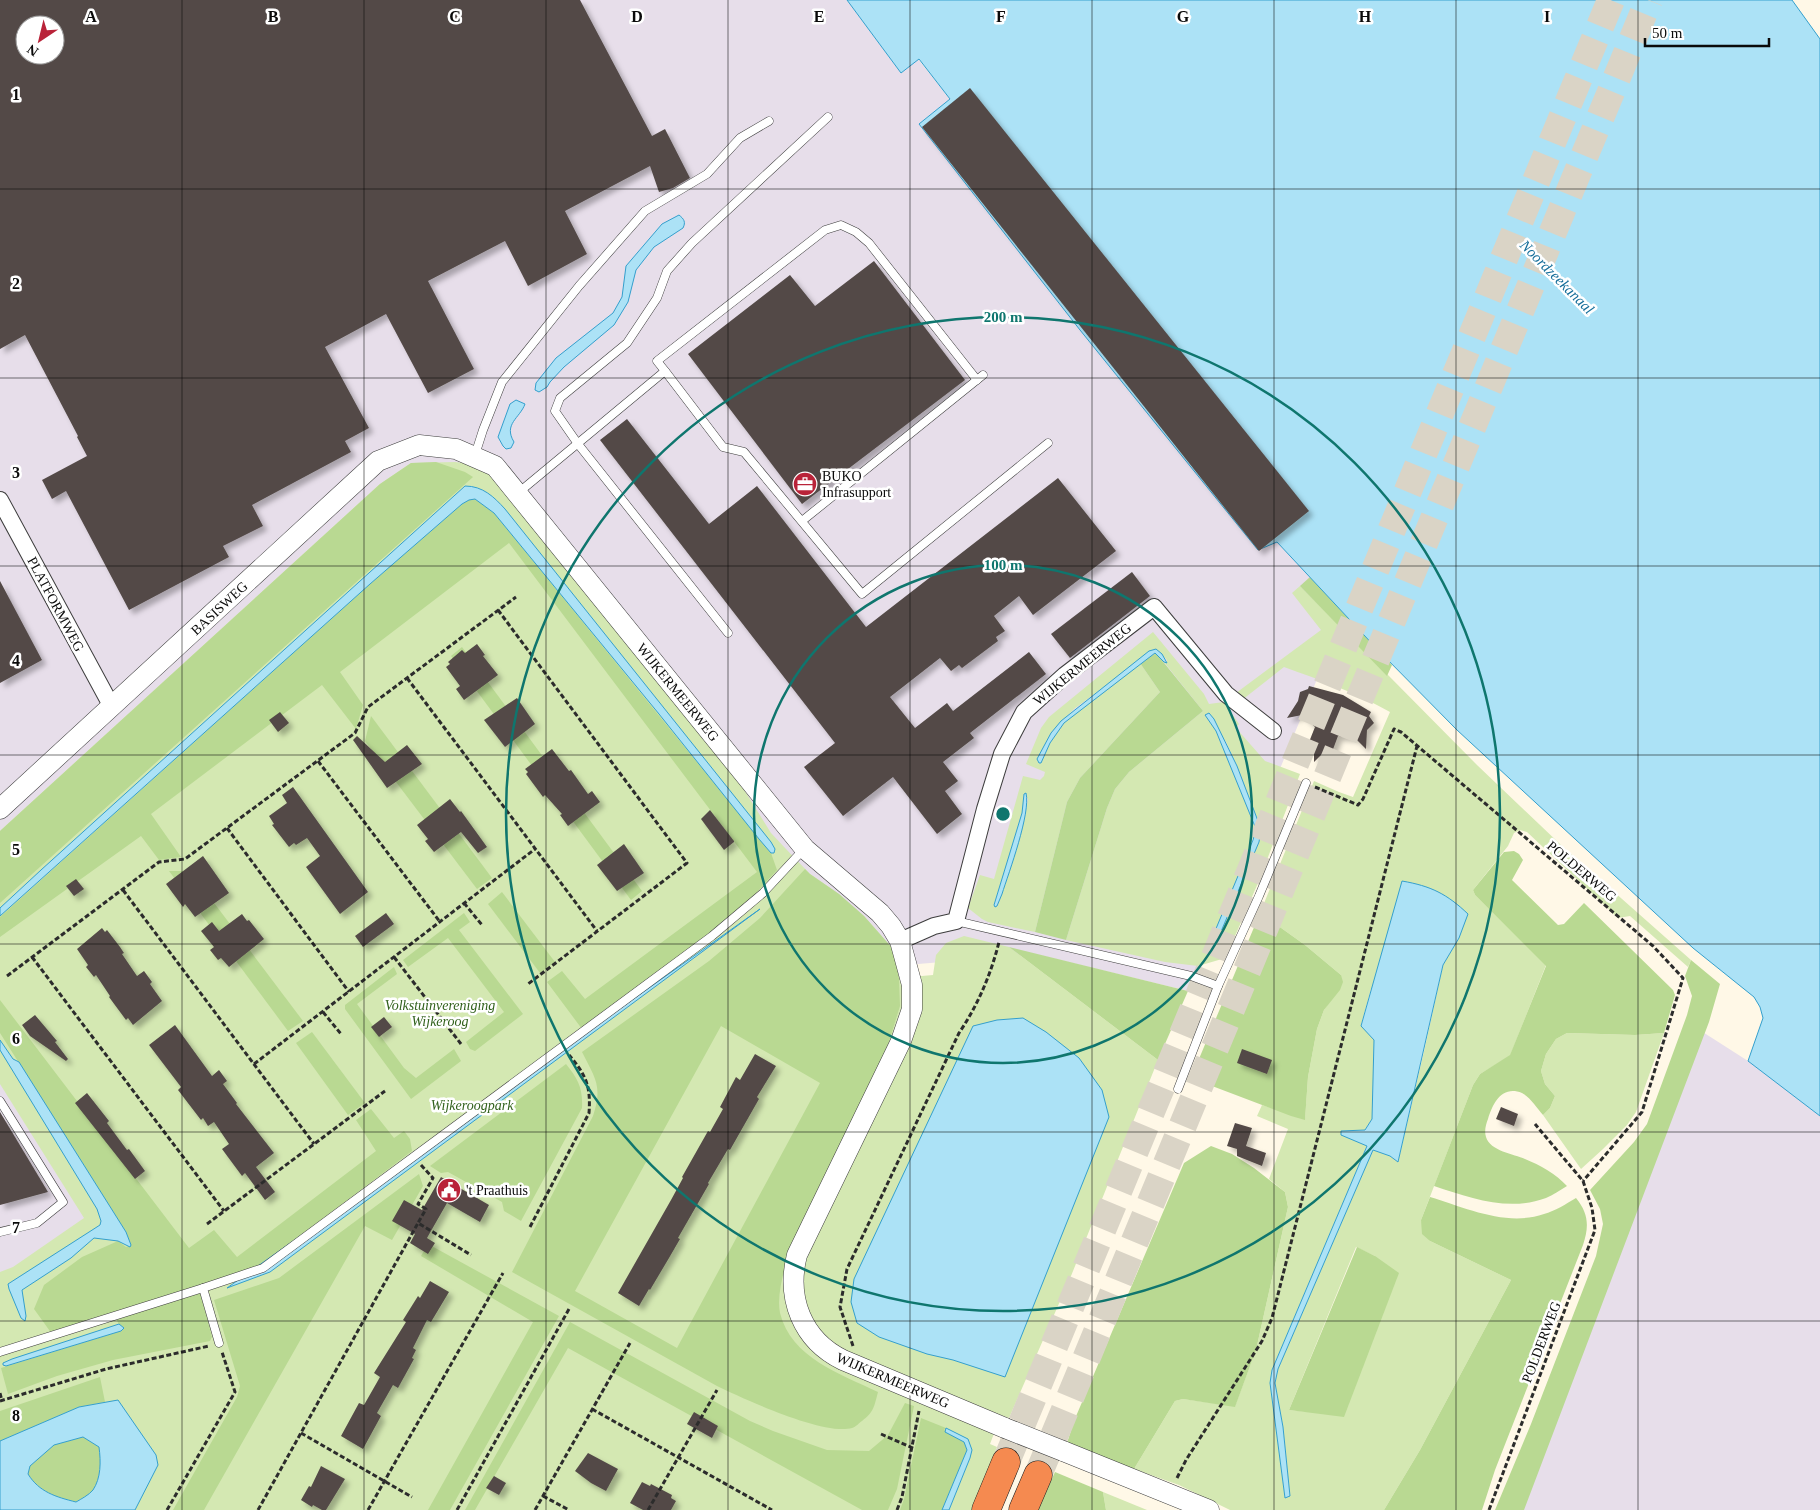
<svg xmlns="http://www.w3.org/2000/svg" width="1820" height="1510" font-family="'Times New Roman',serif">
<defs>
<filter id="shadow"><feDropShadow dx="4.5" dy="4.5" stdDeviation="2.5" flood-color="#0004"/></filter>
</defs>
<rect width="100%" height="100%" fill="#fff8e7"/>
<g fill="#e7deea" fill-rule="evenodd">
<path d="M0 0H847L901 73 918 59 950 99 919 124 1277 542 1344 614 1188 991 1035 954 883 967 0 871ZM25 25H55V55H25Z"/>
<polygon points="1698,1029 1748,1061 1820,1116 1820,1510 1512,1510"/>
<polygon points="0,1066 92,1220 0,1286"/>
</g>
<g fill="#d4e8b2" fill-rule="evenodd">
<polygon points="455,462 472,464 498,480 515,495 743,788 771,833 786,849 810,874 839,894 864,916 894,950 899,978 933,975 936,955 946,943 964,936 1009,947 1158,1060 1071,1276 1009,1418 1001,1415 990,1444 997,1447 972,1510 949,1510 970,1458 946,1510 0,1510 0,1272 13,1267 84,1218 0,1084 0,831 380,484 411,463"/>
<path d="M1300 586 1477 765 1561 845 1691 960 1688 967 1630 916 1618 918 1527 832 1520 830 1514 833 1508 846 1473 890 1475 895 1546 965 1510 1056 1480 1074 1473 1085 1421 1220 1430 1241 1511 1280 1420 1450 1384 1510H1230L1179 1485 1134 1469 1175 1401 1183 1399 1235 1406 1256 1350 1288 1207 1285 1192 1269 1179 1288 1129 1257 1116 1262 1105 1305 1119 1308 1077 1317 1029 1324 1010 1331 1000 1341 975 1305 945 1260 913 1314 781 1339 792 1353 797 1390 712C1357 693 1320 680 1284 667L1242 700 1236 693 1321 630 1292 593ZM1459 938 1443 965 1425 1047 1398 1162 1390 1156 1373 1150 1278 1369 1275 1383 1283 1427 1290 1496 1285 1498 1270 1383 1272 1370 1367 1146 1342 1131 1365 1130 1372 1119 1374 1040 1361 1025 1371 989ZM1356 1247 1375 1256 1309 1412 1289 1410Z"/>
<path d="M1153 632 1204 694 1209 704 1224 702 1239 724 1236 728 1265 761 1300 774 1258 883 1229 950 1222 959 1198 966 1165 962 1066 940 1107 808 1115 789 1129 772 1203 711 1164 662H1167V660L1156 649 1074 709 1051 733 1037 759 1041 763 1050 743 1064 722 1140 663 1160 692 1080 778 1067 802 1035 932 988 922 982 919 968 908 980 875 994 879 1023 776 1040 780 1044 776 1045 772 1026 764 1041 728 1049 717ZM1206 715 1226 742 1237 766 1261 829 1259 842 1217 941 1256 829 1216 731ZM1024 794 1028 799 1025 817 997 906 994 905 1022 813Z"/>
<polygon points="1567,1033 1635,1035 1664,1033 1636,1112 1627,1125 1603,1149 1581,1169 1543,1115 1550,1108 1555,1096 1545,1084 1541,1071 1546,1054 1556,1039"/>
<polygon points="1103,1492 1147,1510 1106,1510"/>
</g>
<g fill="#b9d992" fill-rule="evenodd">
<polygon points="436,462 465,472 473,477 0,903 0,831 380,484 411,463"/>
<polygon points="475,499 494,513 771,853 777,870 746,904 721,926 582,1029 547,982 562,971 585,999 757,872 509,543 340,672 363,705 356,729 322,685 151,814 181,857 159,860 141,836 0,937 0,917 370,584 462,504 469,500"/>
<polygon points="1310,577 1392,665 1387,676 1300,586"/>
<polygon points="462,647 642,891 631,900 451,656"/>
<polygon points="1156,653 1203,711 1129,772 1115,789 1107,808 1066,940 1035,932 1067,802 1080,778 1160,692 1140,663"/>
<polygon points="371,716 492,878 477,889 365,741"/>
<path d="M1514 851 1519 854 1523 860 1512 880 1558 925 1564 924 1584 903 1673 990 1675 995 1664 1033 1635 1035 1567 1033 1556 1039 1546 1054 1541 1071 1545 1084 1555 1096 1550 1108 1543 1115C1537 1108 1530 1097 1522 1093 1502 1085 1493 1103 1488 1119 1486 1124 1484 1131 1486 1137 1490 1151 1514 1154 1525 1159 1540 1165 1556 1174 1567 1186 1560 1190 1553 1195 1546 1198 1509 1212 1470 1198 1434 1186L1473 1085 1480 1074 1510 1055 1546 966 1475 895 1473 890 1504 852Z"/>
<path d="M805 869 810 874 839 894 864 916 894 950 899 978 900 1006 886 1052 786 1263C782 1279 777 1297 780 1313 791 1358 841 1374 878 1392 874 1407 874 1412 862 1421 859 1423 856 1427 852 1428 824 1436 744 1399 717 1386L512 1272 593 1116C603 1086 595 1078 582 1052L709 961 760 918ZM721 1026 820 1083 677 1348 575 1291Z"/>
<polygon points="169,871 190,871 303,1021 288,1031"/>
<polygon points="502,892 555,962 540,973 488,904"/>
<polygon points="464,913 470,922 459,930 523,1014 475,1051 470,1049 466,1042 504,1012 448,938 408,967 403,960"/>
<polygon points="1260,913 1305,945 1341,975 1343,982 1340,990 1324,1010 1317,1029 1308,1077 1305,1120 1291,1116 1191,1078"/>
<polygon points="1009,947 1188,991 1158,1060"/>
<polygon points="1691,960 1720,984 1709,1022 1524,1510 1495,1510 1531,1424 1596,1256 1603,1224 1600,1209 1590,1190 1634,1142 1647,1124 1687,1015 1692,996 1685,976"/>
<polygon points="394,967 397,974 357,1004 404,1068 416,1078 454,1049 461,1061 411,1099 345,1009 345,1005"/>
<polygon points="0,1000 189,1248 214,1230 237,1257 376,1151 356,1120 371,1109 394,1138 404,1131 410,1139 412,1151 260,1266 52,1334 34,1309 44,1285 82,1257 118,1241 126,1247 131,1245 126,1232 0,1033"/>
<polygon points="312,1032 365,1103 348,1115 296,1043"/>
<path d="M566 1064C578 1079 583 1088 582 1108L521 1221 504 1211 502 1202 448 1172 441 1173 430 1166Z"/>
<polygon points="1211,1146 1232,1154 1254,1168 1285,1192 1288,1207 1256,1350 1235,1407 1183,1399 1175,1401 1134,1469 1067,1443 1074,1421 1184,1163"/>
<polygon points="419,1174 423,1186 392,1240 365,1226 204,1510 173,1510 237,1397 240,1386 214,1300 279,1278"/>
<path d="M1430 1197C1466 1208 1507 1227 1544 1214 1555 1211 1566 1204 1576 1198 1589 1214 1589 1227 1583 1245L1495 1470 1482 1510H1384L1420 1450 1511 1280 1430 1241 1422 1234 1421 1220Z"/>
<polygon points="428,1244 559,1316 450,1510 428,1510 533,1322 421,1256"/>
<polygon points="1357,1247 1375,1256 1399,1273 1344,1417 1289,1410"/>
<polygon points="200,1292 212,1337 210,1341 113,1360 57,1376 8,1394 1,1368 121,1331 124,1328 119,1324 116,1319"/>
<polygon points="570,1322 750,1421 773,1431 827,1450 869,1451 888,1435 905,1403 914,1406 897,1489 888,1510 862,1510 568,1348 475,1510 465,1510"/>
<polygon points="100,1377 105,1402 79,1407 0,1441 0,1411"/>
<polygon points="921,1418 946,1428 944,1430 964,1442 967,1450 942,1510 900,1510 904,1499"/>
<path d="M83 1437 99 1447C101 1462 101 1478 93 1490 89 1495 81 1498 76 1502 56 1497 40 1492 28 1474L30 1466 54 1445Z"/>
<polygon points="1055,1472 1103,1492 1106,1510 1038,1510"/>
</g>
<g fill="#ace2f6" stroke="#349fcd" fill-rule="evenodd">
<polygon points="847,0 1792,0 1820,39 1820,1116 1748,1061 1763,1018 1760,1007 1754,997 1693,948 1457,730 1378,650 1277,542 1258,550 1080,330 919,124 950,99 919,59 901,73"/>
<path d="M679 215C684 219 686 222 683 228L654 247 636 270 628 302 614 325 564 367 550 382 547 387 539 392 535 390 536 383 556 358 613 313 622 297 626 266 662 224Z"/>
<path d="M516 400 525 404C520 418 503 424 514 442L511 448 506 449 503 446 498 437 510 404Z"/>
<path d="M465 486C483 486 494 497 505 509L771 842 775 849 774 853H771L759 839 659 714 494 513 475 499 469 500 462 504 370 584 0 916V908L41 870Z"/>
<polygon points="1156,649 1162,654 1167,663 1164,662 1155,653 1064,723 1050,743 1041,763 1039,763 1037,759 1051,733 1061,721 1149,651"/>
<polygon points="1209,713 1214,719 1237,766 1258,821 1261,829 1259,842 1217,941 1215,942 1212,940 1215,931 1253,840 1256,829 1216,731 1205,715"/>
<path d="M1026 793C1031 813 1009 872 1002 894L997 906 995 907 994 905 1022 813 1024 794Z"/>
<path d="M1402 881C1431 886 1447 894 1468 914L1459 938 1443 965 1398 1162 1390 1156 1373 1150 1278 1369 1275 1383 1283 1427 1290 1496 1285 1498 1270 1383 1272 1370 1367 1146 1341 1135V1131L1365 1130 1372 1119 1374 1040 1361 1026Z"/>
<polygon points="760,909 270,1272 227,1288"/>
<polygon points="1023,1018 1046,1032 1079,1058 1102,1090 1109,1117 1005,1377 953,1360 927,1354 879,1337 857,1323 851,1302 854,1279 973,1026 997,1020"/>
<polygon points="0,1040 13,1059 19,1062 126,1232 131,1245 130,1247 118,1241 94,1238 71,1258 22,1290 26,1316 25,1321 21,1318 9,1289 8,1284 100,1225 101,1221 97,1209 0,1050"/>
<polygon points="119,1324 124,1328 121,1331 6,1366 3,1365 3,1363 12,1359"/>
<path d="M118 1400 156 1455 158 1465 135 1510H0V1441L79 1407ZM83 1437 99 1447C101 1462 101 1478 93 1490 89 1495 81 1499 76 1502 56 1497 39 1492 28 1474L30 1466 54 1445Z"/>
<polygon points="946,1428 968,1439 972,1450 970,1458 949,1510 942,1510 967,1450 964,1442 945,1432"/>
</g>
<g fill="#534a47" fill-rule="evenodd" filter="url(#shadow)">
<path d="M0 0H580L652 136 665 129 690 178 673 188 659 192 650 166 565 211 587 254 528 286 505 241 428 281 474 369 428 393 386 314 325 347 369 428 345 441 351 452 252 505 263 526 223 546 229 557 129 610 66 491 52 499 42 480 87 456 77 437 78 436 25 335 0 349ZM25 25H55V55H25Z"/>
<polygon points="970,88 1309,511 1259,551 922,127"/>
<polygon points="874,261 965,380 802,504 688,354 790,275 815,306"/>
<polygon points="627,419 709,524 757,486 866,627 1058,478 1116,551 1033,615 1019,596 994,616 1005,631 996,637 998,641 962,668 959,665 951,671 940,658 890,697 915,728 947,703 953,711 1029,652 1046,674 970,733 974,738 943,762 958,781 945,791 962,814 937,834 893,777 843,816 804,767 835,743 600,440"/>
<polygon points="1132,572 1150,596 1070,658 1051,634"/>
<polygon points="0,581 42,660 0,683"/>
<polygon points="477,644 485,655 483,656 498,675 464,700 456,689 460,686 446,667 450,664 448,662 462,650 465,653"/>
<polygon points="1309,686 1343,695 1371,712 1369,716 1374,723 1367,730 1366,749 1355,738 1338,736 1332,752 1325,751 1314,762 1314,747 1309,742 1315,727 1302,715 1287,718 1298,701 1300,692 1308,689"/>
<polygon points="517,698 535,724 505,747 484,720"/>
<polygon points="280,712 289,723 278,732 269,720"/>
<polygon points="357,736 385,762 407,745 422,764 387,788 353,740"/>
<polygon points="552,749 569,771 571,770 588,794 592,791 600,802 568,826 560,815 562,814 545,795 543,797 526,774 528,772 525,769"/>
<polygon points="293,787 368,892 340,914 306,867 320,856 307,838 296,845 294,843 289,847 272,825 274,824 269,816 287,803 282,795"/>
<polygon points="450,799 460,812 461,811 487,847 478,853 461,832 434,852 425,841 428,839 417,825"/>
<polygon points="710,810 734,841 734,842 724,850 701,819"/>
<polygon points="624,844 644,873 617,891 597,865"/>
<polygon points="203,856 229,893 195,917 185,904 183,907 166,884"/>
<polygon points="76,879 84,889 74,896 66,886"/>
<polygon points="386,913 394,924 363,947 355,936"/>
<polygon points="242,914 247,921 249,920 264,939 229,967 221,958 218,960 210,950 214,947 201,931 212,922 219,931"/>
<polygon points="102,928 105,932 107,930 120,947 124,953 122,954 137,976 144,971 152,982 150,984 162,1001 133,1025 128,1018 126,1020 109,997 110,996 96,975 94,977 86,967 88,965 77,949"/>
<polygon points="35,1015 57,1041 55,1042 68,1059 66,1061 30,1036 22,1025"/>
<polygon points="384,1017 392,1027 379,1037 371,1027"/>
<polygon points="175,1025 212,1076 219,1070 227,1081 223,1084 237,1103 236,1104 274,1153 256,1167 275,1192 265,1200 245,1173 242,1176 222,1149 229,1144 214,1122 208,1126 203,1118 201,1120 178,1090 181,1087 149,1045"/>
<polygon points="1242,1049 1272,1060 1267,1074 1237,1063"/>
<polygon points="755,1054 776,1066 757,1097 759,1099 730,1150 728,1149 708,1183 709,1184 678,1238 680,1239 669,1258 650,1290 649,1289 639,1306 618,1293 671,1200 683,1178 682,1177 708,1131 710,1132 723,1109 720,1107 736,1077 740,1080"/>
<polygon points="87,1093 109,1121 107,1123 127,1150 129,1149 145,1171 135,1179 75,1103"/>
<polygon points="1501,1107 1518,1114 1514,1126 1496,1119"/>
<polygon points="0,1112 48,1192 0,1205"/>
<polygon points="1235,1123 1252,1128 1246,1146 1266,1153 1262,1166 1237,1156 1237,1149 1227,1146"/>
<polygon points="441,1177 489,1205 480,1222 447,1203 427,1238 435,1243 428,1254 410,1243 415,1234 392,1221 404,1200 422,1210"/>
<polygon points="430,1281 449,1292 431,1322 427,1320 413,1348 416,1350 412,1358 414,1359 398,1388 393,1385 377,1413 381,1416 363,1449 341,1436 359,1403 364,1405 380,1377 374,1373 406,1322 403,1320 418,1296 420,1298"/>
<polygon points="694,1412 718,1426 712,1438 687,1424"/>
<polygon points="588,1453 618,1469 606,1491 591,1483 575,1471"/>
<polygon points="321,1466 345,1479 326,1510 322,1510 313,1505 312,1507 301,1500 309,1486 311,1487"/>
<polygon points="494,1476 506,1483 499,1495 486,1488"/>
<polygon points="642,1482 650,1486 651,1484 672,1495 671,1498 676,1501 671,1510 643,1510 630,1503"/>
</g>
<g fill="none" stroke-linecap="round" stroke-linejoin="round">
<g stroke="#dad4c6" stroke-width="28" stroke-dasharray="28 14" stroke-linecap="butt">
<polyline points="1006,1462 1611,0"/>
<polyline points="1038,1475 1649,0"/>
</g>
<g stroke="#3d3d3d" stroke-width="9">
<g id="service">
<polyline points="665,371 657,361 825,230 841,225 856,232 869,243 977,380"/>
<polyline points="475,455 483,430 502,382 579,286 645,211 707,174 740,138 769,121"/>
<polyline points="518,493 665,371 723,447 744,452 862,594 1048,443"/>
<polyline points="802,521 983,375"/>
<polyline points="728,633 578,444 555,411 560,398 627,343 657,298 667,271 692,243 828,117"/>
<polyline points="956,921 1191,976 1218,986 1259,896 1306,783"/>
<polyline points="1178,1089 1218,986"/>
<polyline points="0,1101 63,1202 37,1223 0,1232"/>
<polyline points="219,1343 203,1288 263,1268 712,936 763,893 803,850"/>
<polyline points="0,1352 203,1288"/>
</g>
</g>
<g stroke="#3d3d3d" stroke-width="18">
<g id="minor">
<polyline points="0,500 112,707"/>
<polyline points="900,941 934,926 956,921 985,809 1002,754 1024,712 1065,675 1154,607 1226,694 1273,731"/>
</g>
</g>
<g stroke="#3d3d3d" stroke-width="21">
<g id="tertiary">
<path d="M0 809 378 461 419 445 456 449 495 466 805 849 880 913 891 926 900 941 912 985V1009L901 1041 797 1255C786 1298 802 1340 843 1360L1005 1428"/>
<polyline points="1063,1451 1209,1510"/>
</g>
</g>
<g stroke="#1b1b1b" stroke-width="29">
<g id="motorway">
<polyline points="986,1510 1006,1462"/>
<polyline points="1023,1510 1038,1475"/>
</g>
</g>
<g stroke="#2c2c2c" stroke-width="3" stroke-dasharray="5 2.5" stroke-linecap="butt">
<polyline points="498,610 687,863 528,984"/>
<polyline points="407,678 597,931"/>
<polyline points="318,761 440,922"/>
<polyline points="1315,787 1358,805 1363,799 1394,729 1401,732 1653,946 1683,978 1642,1112 1583,1181"/>
<polyline points="227,828 349,992"/>
<polyline points="123,890 314,1144"/>
<polyline points="464,903 482,925"/>
<polyline points="32,957 224,1211"/>
<polyline points="394,957 461,1044"/>
<polyline points="7,976 159,862 185,859 355,733 368,707 516,597"/>
<polyline points="323,1012 341,1034"/>
<polyline points="254,1064 535,849"/>
<polyline points="421,1165 433,1178 418,1204 426,1209 418,1223 471,1255"/>
<polyline points="207,1224 385,1091"/>
<path d="M530 1227 589 1113C591 1086 586 1075 569 1055"/>
<path d="M853 1346 840 1307 847 1269 959 1033C978 1005 991 974 999 942"/>
<polyline points="0,1393 2,1401"/>
<polyline points="0,1401 106,1369 209,1346"/>
<polyline points="592,1409 772,1510"/>
<polyline points="301,1433 412,1497"/>
<polyline points="881,1434 913,1448"/>
<polyline points="1177,1478 1186,1460 1262,1341 1272,1318 1417,746"/>
<polyline points="543,1496 569,1510"/>
<polyline points="167,1510 235,1392 222,1352"/>
<polyline points="258,1510 418,1223"/>
<polyline points="368,1510 503,1273"/>
<polyline points="457,1510 569,1309"/>
<polyline points="535,1510 630,1343"/>
<polyline points="648,1510 717,1390"/>
<polyline points="897,1510 902,1497 919,1411"/>
<polyline points="1489,1510 1595,1230 1592,1208 1583,1181 1535,1124"/>
</g>
<use href="#service" stroke="#fff" stroke-width="8"/>
<use href="#minor" stroke="#fff" stroke-width="16"/>
<use href="#tertiary" stroke="#fff" stroke-width="20"/>
<use href="#motorway" stroke="#f58a50" stroke-width="28"/>
<g stroke="#3d3d3d" stroke-width="21" stroke-linecap="butt">
<polyline id="tertiary-bridge" points="1005,1428 1063,1451"/>
</g>
<use href="#tertiary-bridge" stroke="#fff" stroke-width="20"/>
</g>
<path fill="none" stroke="#0a0a0a" stroke-width="1" stroke-opacity="0.55" d="M182 0V1510M364 0V1510M546 0V1510M728 0V1510M910 0V1510M1092 0V1510M1274 0V1510M1456 0V1510M1638 0V1510M0 189H1820M0 378H1820M0 566H1820M0 755H1820M0 944H1820M0 1132H1820M0 1321H1820"/>
<g fill="none" stroke="#0f766e" stroke-width="2.5">
<circle cx="1003" cy="814" r="249"/>
<circle cx="1003" cy="814" r="497"/>
</g>
<defs>
<g id="office-disc" transform="scale(1.25)"><circle r="9.5" fill="#b92339" stroke="#fff"/><path d="M-6-3h4V-5.5h4V-3h4V5H-6ZM-1-4.5V-3h2v-1.5ZM-6 0V1H6V0Z" fill="#fff"/></g>
<g id="civic-disc" transform="scale(1.25)"><circle r="9.5" fill="#b92339" stroke="#fff"/><path d="M-.6-6.5H3V-4.5H.6V-3L4-1V1h2V6H-6V1h2V-1L-.6-3ZM-1.2 2.5V6h2.4V2.5Z" fill="#fff"/></g>
</defs>
<g fill-rule="evenodd">
<use href="#office-disc" x="805" y="484"/>
<use href="#civic-disc" x="449" y="1190"/>
</g>
<g text-anchor="middle" stroke-width="5" stroke-linejoin="round" paint-order="stroke">
<g font-size="14" fill="#0a0a0a" stroke="#fff" text-anchor="start">
<text x="822" y="481">BUKO<tspan x="822" dy="16">Infrasupport</tspan></text>
<text x="466" y="1195">'t Praathuis</text>
</g>
<g font-size="14" fill="#0a0a0a" stroke="#fff">
<text transform="translate(56 604) rotate(62)" y="5">PLATFORMWEG</text>
<text transform="translate(219 608) rotate(-43)" y="5">BASISWEG</text>
<text transform="translate(1082 664) rotate(-39)" y="5">WIJKERMEERWEG</text>
<text transform="translate(678 692) rotate(51)" y="5">WIJKERMEERWEG</text>
<text transform="translate(1582 871) rotate(40)" y="5">POLDERWEG</text>
<text transform="translate(1541 1342) rotate(-69)" y="5">POLDERWEG</text>
<text transform="translate(893 1380) rotate(23)" y="5">WIJKERMEERWEG</text>
</g>
<g font-size="14" font-style="italic" fill="#31611c" stroke="#fff">
<text x="440" y="1010">Volkstuinvereniging<tspan x="440" dy="16">Wijkeroog</tspan></text>
<text x="472" y="1110">Wijkeroogpark</text>
</g>
<g font-size="15" font-style="italic" fill="#156e9a" stroke="#fff">
<text transform="translate(1557 277) rotate(45)" y="5">Noordzeekanaal</text>
</g>
</g>
<g font-size="16" text-anchor="middle" font-weight="bold" fill="#0a0a0a" stroke="#fff" stroke-width="5" stroke-linejoin="round" paint-order="stroke">
<text x="91" y="22">A</text>
<text x="273" y="22">B</text>
<text x="455" y="22">C</text>
<text x="637" y="22">D</text>
<text x="819" y="22">E</text>
<text x="1001" y="22">F</text>
<text x="1183" y="22">G</text>
<text x="1365" y="22">H</text>
<text x="1547" y="22">I</text>
<text x="16" y="100">1</text>
<text x="16" y="289">2</text>
<text x="16" y="478">3</text>
<text x="16" y="666">4</text>
<text x="16" y="855">5</text>
<text x="16" y="1044">6</text>
<text x="16" y="1233">7</text>
<text x="16" y="1421">8</text>
</g>
<circle cx="1003" cy="814" r="8" fill="#0f766e" stroke="#fff" stroke-width="2.5"/>
<g font-size="15" text-anchor="middle" font-weight="bold" fill="#0f766e" stroke="#fff" stroke-width="5" stroke-linejoin="round" paint-order="stroke">
<text x="1003" y="322">200 m</text>
<text x="1003" y="570">100 m</text>
</g>
<g transform="translate(40 40) rotate(215)"><circle r="24" fill="#ffffff" stroke="#9d9d9d"/>
<path d="M0-4L9 19L0 12L-9 19Z" fill="#b92339"/>
<text y="-8" font-size="14" font-weight="bold" text-anchor="middle" fill="#0a0a0a">N</text>
</g>
<path d="M1645 38v8h124v-8" fill="none" stroke="#0a0a0a" stroke-width="2.5"/>
<text x="1652" y="38" font-size="15" fill="#0a0a0a" stroke="#ffffff" stroke-width="4" paint-order="stroke">50 m</text>
</svg>
